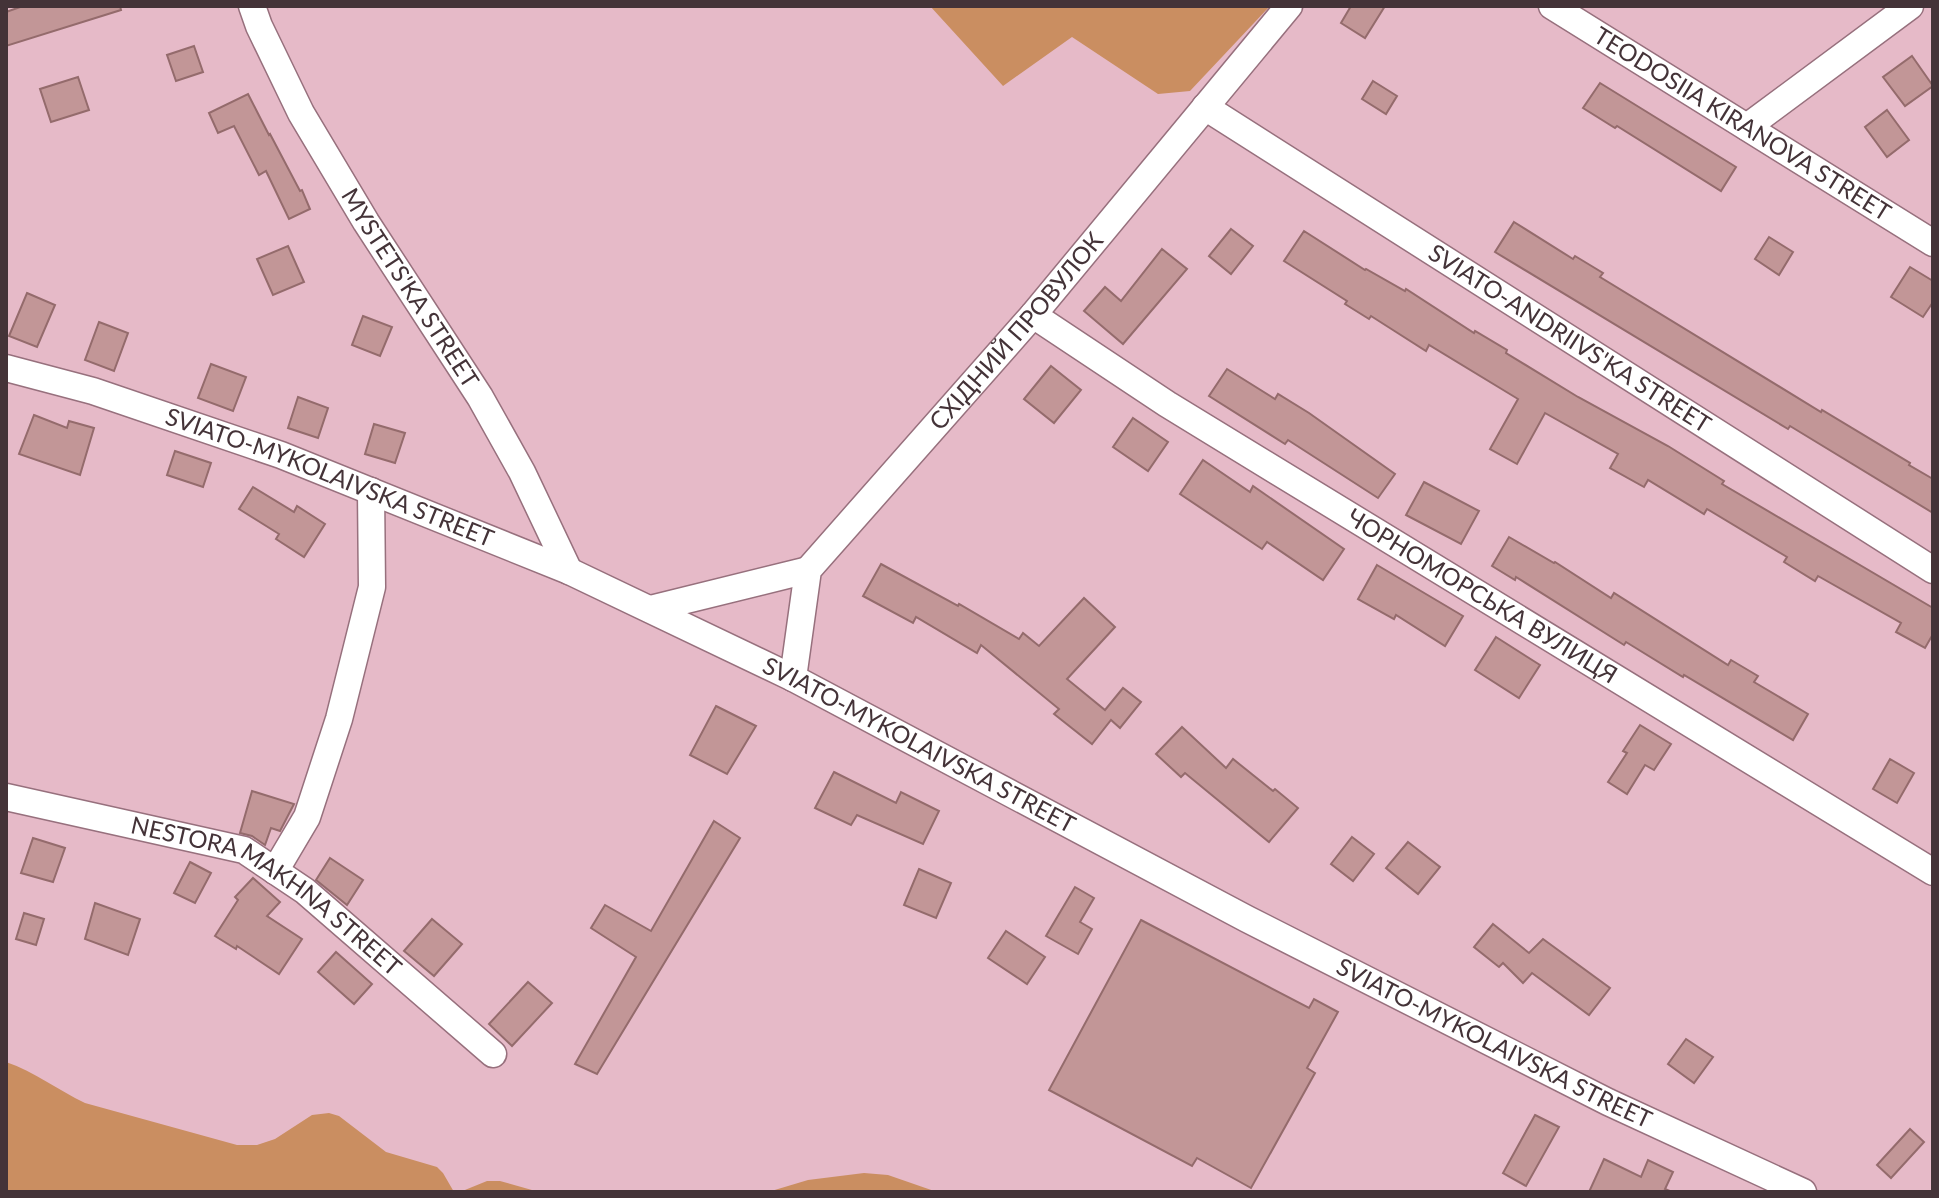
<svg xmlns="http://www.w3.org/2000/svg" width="1939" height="1198" font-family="Lato,sans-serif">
<rect width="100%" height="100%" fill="#e6bac8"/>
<g fill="#ca8e61">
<polygon points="930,6 1270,6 1190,91 1158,94 1072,37 1003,86"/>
<path d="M6 1062C35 1072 58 1090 85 1103L237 1145H257L275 1139 312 1115 329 1113 339 1116 386 1152 437 1167 443 1173 454 1192H6Z"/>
<polygon points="864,1173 888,1175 937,1192 768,1192 808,1180"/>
<polygon points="487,1181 500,1181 539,1192 460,1192"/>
</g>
<g fill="#c29697" stroke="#946b6c" stroke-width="2">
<polygon points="23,6 120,6 121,10 6,46 6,12"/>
<polygon points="1351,6 1385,6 1365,38 1341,23"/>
<polygon points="194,46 203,72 176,81 167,55"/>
<polygon points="1912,56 1933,86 1905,106 1883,77"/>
<polygon points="78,77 89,110 51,122 40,89"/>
<polygon points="1373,81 1397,96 1386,114 1362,99"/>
<polygon points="1600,83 1736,167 1721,191 1617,126 1615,128 1583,108"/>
<polygon points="248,94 269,135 270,134 300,191 302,190 310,209 289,219 266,171 259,175 234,126 218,133 209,113"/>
<polygon points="1887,110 1909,140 1887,157 1865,127"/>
<polygon points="1514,222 1573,259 1575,256 1603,273 1600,277 1821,412 1822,410 1910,463 1909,465 1933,479 1933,513 1790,426 1788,429 1495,252"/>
<polygon points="1231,229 1253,246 1231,274 1209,256"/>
<polygon points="1304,231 1365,270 1366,269 1405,291 1406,289 1474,333 1475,331 1507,350 1506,353 1578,397 1668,446 1724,481 1722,484 1933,608 1933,634 1925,648 1896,632 1901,623 1818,576 1815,581 1784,562 1787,557 1707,509 1704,514 1648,480 1644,487 1610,468 1618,454 1545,413 1517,464 1490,449 1518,399 1429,345 1426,351 1371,316 1369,319 1345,304 1347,301 1284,261"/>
<polygon points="1769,237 1793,252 1779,275 1755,259"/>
<polygon points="288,246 304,282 273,295 257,259"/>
<polygon points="1162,249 1187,269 1123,344 1084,311 1105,287 1121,301"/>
<polygon points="1910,267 1933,281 1933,302 1923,317 1891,297"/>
<polygon points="27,293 55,305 37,347 9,336"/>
<polygon points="363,316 392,327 380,356 352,345"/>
<polygon points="99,322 128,333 114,371 85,360"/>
<polygon points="211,364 246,377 233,411 198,398"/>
<polygon points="1051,366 1081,390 1054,423 1024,399"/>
<polygon points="1227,369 1275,399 1278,394 1309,413 1395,474 1378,498 1288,440 1285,444 1209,396"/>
<polygon points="298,397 328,408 318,438 288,428"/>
<polygon points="34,415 67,428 69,421 94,428 80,475 19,454"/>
<polygon points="1133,418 1168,442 1148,471 1113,447"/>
<polygon points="374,424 405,433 395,463 365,454"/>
<polygon points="175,451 211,463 203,487 167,475"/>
<polygon points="1203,460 1250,492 1253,486 1344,549 1323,580 1267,542 1262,549 1180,494"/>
<polygon points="1424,482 1479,511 1461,544 1406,515"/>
<polygon points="253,487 294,512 297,506 325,524 304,557 276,539 279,534 239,509"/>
<polygon points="1509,537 1554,563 1555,562 1611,598 1614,593 1728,665 1731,660 1758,676 1754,682 1808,714 1793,740 1684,675 1683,677 1626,642 1624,645 1516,577 1515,580 1492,566"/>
<polygon points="881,564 958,606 959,604 1019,639 1023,633 1039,646 1084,598 1115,627 1067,679 1105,710 1123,688 1141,702 1120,728 1111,720 1092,744 1054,714 1059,709 981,645 977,653 916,617 913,623 863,596"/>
<polygon points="1377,565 1463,616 1445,646 1396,615 1394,619 1358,599"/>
<polygon points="1496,637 1540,665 1519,698 1475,670"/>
<polygon points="716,706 756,726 727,774 690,755"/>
<polygon points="1640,725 1671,744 1654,770 1645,765 1627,794 1608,782 1627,753 1623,751"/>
<polygon points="1182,727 1226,768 1233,759 1273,791 1275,789 1298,808 1269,842 1185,773 1181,777 1156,754"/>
<polygon points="1890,759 1914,773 1897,803 1873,789"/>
<polygon points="834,772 896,803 901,792 939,811 923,844 857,815 851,825 815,808"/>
<polygon points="252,791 294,804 280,831 271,828 265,845 252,836 240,833"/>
<polygon points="714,821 740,838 597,1074 575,1064 636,957 591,928 605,905 651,931"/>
<polygon points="1352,837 1374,854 1353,881 1331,864"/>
<polygon points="33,838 65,848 53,882 21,873"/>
<polygon points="1408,842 1440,867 1418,894 1386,868"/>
<polygon points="330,858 363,880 347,905 316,880"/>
<polygon points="190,862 211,873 195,903 174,893"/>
<polygon points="919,869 951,883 936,918 904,905"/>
<polygon points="253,878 280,902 267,916 302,939 279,974 237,946 236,949 215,936 238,900 235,897"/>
<polygon points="1075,887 1094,898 1080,922 1092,929 1078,954 1046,936"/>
<polygon points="95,903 140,919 128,955 85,939"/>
<polygon points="24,913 44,919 36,945 16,939"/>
<polygon points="432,919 462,944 434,976 404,951"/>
<polygon points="1141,920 1309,1008 1314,999 1338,1012 1307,1068 1315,1073 1251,1188 1197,1158 1192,1166 1049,1090"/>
<polygon points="1493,924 1529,953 1543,939 1610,988 1589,1015 1532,973 1523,983 1503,963 1499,967 1474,947"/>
<polygon points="1006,931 1045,957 1027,984 988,958"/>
<polygon points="336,952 372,984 354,1004 318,972"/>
<polygon points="528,982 552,1003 512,1046 489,1024"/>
<polygon points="1686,1039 1713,1057 1694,1083 1668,1064"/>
<polygon points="1535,1115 1559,1127 1526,1186 1503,1173"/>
<polygon points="1910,1129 1924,1142 1891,1178 1877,1165"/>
<polygon points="1604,1159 1641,1177 1648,1160 1673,1172 1665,1189 1672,1192 1589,1192"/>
</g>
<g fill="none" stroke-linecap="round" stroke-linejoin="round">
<g stroke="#97707d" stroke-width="29">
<g id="minor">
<path id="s1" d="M252 6 259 26 301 113 366 222 480 397 522 472 569 571"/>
<path id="s2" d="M1552 6 1933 243"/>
<path id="s3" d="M1205 107 1933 570"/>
<polyline points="1747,127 1910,6"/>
<path id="s4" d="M1033 315 1167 404 1933 872"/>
<path id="s5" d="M6 368 93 391 281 455 569 571 793 678 1247 919 1608 1102 1803 1192"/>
<polyline points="650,609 808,570"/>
<path id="s6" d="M793 678 808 570 1033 315 1289 6"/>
<path id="s7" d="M6 797 244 850 305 891 493 1054"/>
<polyline points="275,871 307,817 339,719 372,587 371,491"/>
</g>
</g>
<use href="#minor" stroke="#fff" stroke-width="26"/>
</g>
<g text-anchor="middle" stroke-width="7" stroke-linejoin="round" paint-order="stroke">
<g font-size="24" fill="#443338" stroke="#f3c7d5">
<text dy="8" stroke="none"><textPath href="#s2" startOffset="224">TEODOSIIA KIRANOVA STREET</textPath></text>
<text dy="8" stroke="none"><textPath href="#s1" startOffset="324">MYSTETS'KA STREET</textPath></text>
<text dy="8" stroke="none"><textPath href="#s6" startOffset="426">СХІДНИЙ ПРОВУЛОК</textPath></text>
<text dy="8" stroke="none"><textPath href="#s3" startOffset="432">SVIATO-ANDRIIVS'KA STREET</textPath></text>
<text dy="8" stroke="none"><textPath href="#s5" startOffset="342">SVIATO-MYKOLAIVSKA STREET</textPath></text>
<text dy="8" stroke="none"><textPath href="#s4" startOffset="530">ЧОРНОМОРСЬКА ВУЛИЦЯ</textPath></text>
<text dy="8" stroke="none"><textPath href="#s5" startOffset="990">SVIATO-MYKOLAIVSKA STREET</textPath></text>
<text dy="8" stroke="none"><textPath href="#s7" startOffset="284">NESTORA MAKHNA STREET</textPath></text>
<text dy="8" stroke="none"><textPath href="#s5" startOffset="1638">SVIATO-MYKOLAIVSKA STREET</textPath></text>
</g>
</g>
<rect width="1939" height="1198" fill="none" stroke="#443338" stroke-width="16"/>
</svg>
